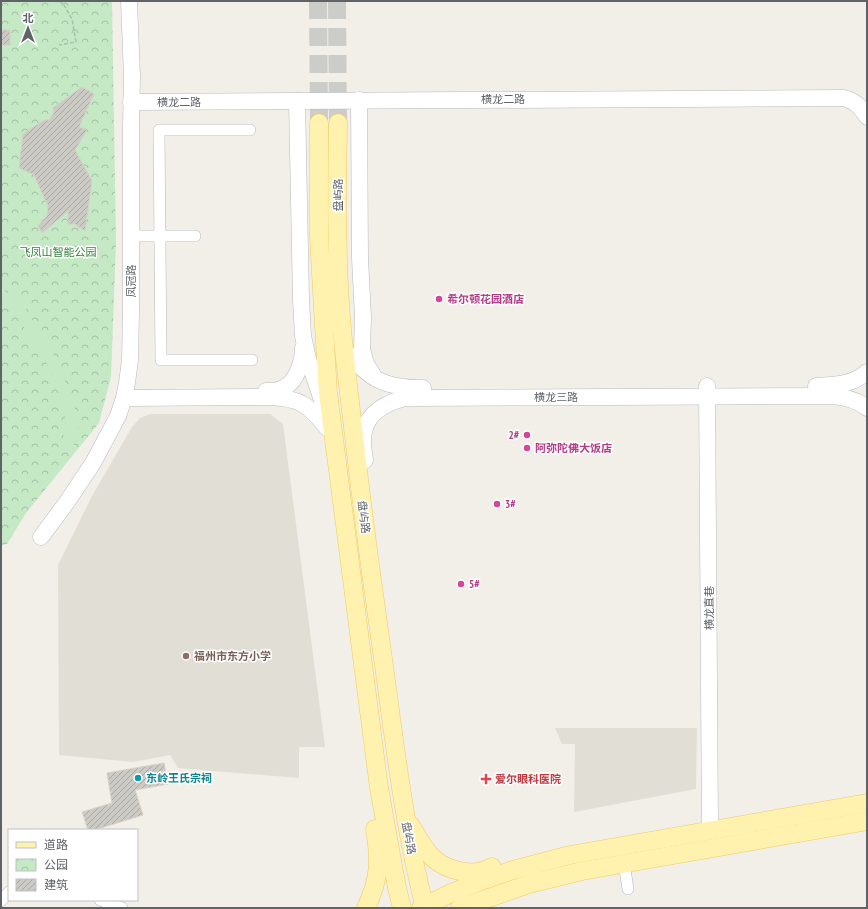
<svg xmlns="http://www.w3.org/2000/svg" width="868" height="909" font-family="'PT Sans Narrow','Noto Sans SC',sans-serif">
<defs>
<pattern id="park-crowns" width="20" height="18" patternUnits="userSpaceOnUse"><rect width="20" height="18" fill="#c5e8c5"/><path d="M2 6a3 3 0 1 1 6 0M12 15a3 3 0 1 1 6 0" fill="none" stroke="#a3c0a4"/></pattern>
<pattern id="building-hatch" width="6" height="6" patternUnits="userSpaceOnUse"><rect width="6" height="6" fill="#cccac5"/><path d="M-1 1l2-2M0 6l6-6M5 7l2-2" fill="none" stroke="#a9a8a4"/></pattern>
</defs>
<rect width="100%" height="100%" fill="#f1efe8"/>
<g fill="#e1ded6">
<polygon points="150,414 270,414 283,424 325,747 299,747 299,778 178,768 170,755 133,762 59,755 58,565 92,496 132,427 140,418"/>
<polygon points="555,728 697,728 696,789 574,812 575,744 562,744"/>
</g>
<polygon fill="url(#park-crowns)" points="1,1 112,1 116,242 111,377 99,423 26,513 7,544 1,545"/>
<polygon fill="#c5e8c5" points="1,288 23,304 56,359 74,404 78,428 72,451 61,447 66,424 64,411 54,379 43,356 15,314 1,301"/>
<g fill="url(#building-hatch)" stroke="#d6d1c6">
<rect x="1" y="30" width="9" height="15"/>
<polygon points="82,87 94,94 79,127 87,130 75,150 92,181 85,231 75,224 68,224 68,211 42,233 38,226 47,216 48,206 34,175 19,168 23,134 44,120 49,120 54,113 53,108"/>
<polygon points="164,763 168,784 135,790 143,815 94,830 88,830 82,812 112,803 107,773"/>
</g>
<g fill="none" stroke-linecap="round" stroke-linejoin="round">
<g stroke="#ccccc8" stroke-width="18" stroke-dasharray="18 9" stroke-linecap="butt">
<polyline points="318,1 319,123"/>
<polyline points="337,1 338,123"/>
</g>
<g stroke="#b5b8bc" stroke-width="12">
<g id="street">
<polyline points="250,130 159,130 161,360 252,360"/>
<polyline points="131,236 195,236"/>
<polyline points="624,863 628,889"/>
<polyline points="100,900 122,908"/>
<polyline points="1,901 9,892"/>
</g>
</g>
<g stroke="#b6babf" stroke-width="17">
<g id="secondary">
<polyline points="359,100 360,258 363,317 362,349 366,364 372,373"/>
<polyline points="297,101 301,300 303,336 308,359 326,412"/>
<path d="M131 102 844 98C855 101 861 107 867 117"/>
<path d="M344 349C369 379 383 388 423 388"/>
<polyline points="707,386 710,830"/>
<path d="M816 386C835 385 852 385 867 372"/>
<path d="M266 391C272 391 280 391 285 387 297 381 303 360 303 348"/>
<path d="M124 398 270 397C300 398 309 405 327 428"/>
<path d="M365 460C364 454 363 448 363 441 363 415 382 404 405 398L833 396C846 397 857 400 867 408"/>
<polyline points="41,537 67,502 93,463 118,416 124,398 127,383 130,360 131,312 131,126 132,77 129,1"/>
</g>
</g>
<g stroke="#f2c960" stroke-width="19">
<g id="primary">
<polyline points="319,123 319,237 323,309 328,393 379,788 397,888 402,908"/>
<path d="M338 123C337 188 336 253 341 318 344 355 349 392 353 428 361 498 370 568 380 637 393 728 402 819 425 908"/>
<path d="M411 826C417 836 423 848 432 857 443 868 462 874 478 872 483 871 488 869 492 867"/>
<path d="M366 908C380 878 380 861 375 829"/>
<polyline points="421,908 451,893 484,880 513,870 570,855 867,803"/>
<polyline points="460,908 529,884 582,871 867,821"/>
</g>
</g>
<polyline stroke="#9cc7a9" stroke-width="1.5" stroke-dasharray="4 2" stroke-linecap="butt" points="59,1 64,5 72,19 76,42 59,45"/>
<use href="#street" stroke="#fff" stroke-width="11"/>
<use href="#secondary" stroke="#fff" stroke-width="16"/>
<use href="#primary" stroke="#fff2af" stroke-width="18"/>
</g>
<g fill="#d1479c" stroke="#fff" stroke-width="1.5">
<circle cx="439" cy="299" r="4"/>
<circle cx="527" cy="435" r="4"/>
<circle cx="527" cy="448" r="4"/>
<circle cx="497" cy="504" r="4"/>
<circle cx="461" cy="584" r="4"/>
</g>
<circle fill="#8d6e63" stroke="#fff" stroke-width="1.5" cx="186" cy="656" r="4"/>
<circle fill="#0f9aa8" stroke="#fff" stroke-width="1.5" cx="138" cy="778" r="4"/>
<path fill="#e0444e" stroke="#fff" stroke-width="1.5" d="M484 773h4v4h4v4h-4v4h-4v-4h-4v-4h4z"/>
<g text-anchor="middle" stroke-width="3" stroke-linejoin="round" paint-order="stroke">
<g font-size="11" fill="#5f6368" stroke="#fff">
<text x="503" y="103">横龙二路</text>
<text x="179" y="106">横龙二路</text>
<text transform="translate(338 195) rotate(-90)" y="4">盘屿路</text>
<text transform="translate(131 281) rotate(-90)" y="4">凤冠路</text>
<text x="556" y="401">横龙三路</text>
<text transform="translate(364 517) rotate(83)" y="4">盘屿路</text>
<text transform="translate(709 608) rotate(-90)" y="4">横龙直巷</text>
<text transform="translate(409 838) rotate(79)" y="4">盘屿路</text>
</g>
<g font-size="11" fill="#348238" stroke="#fff">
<text x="58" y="256">飞凤山智能公园</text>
</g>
<g font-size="11" font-weight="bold" fill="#b23c85" stroke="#fff" text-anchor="start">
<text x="447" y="303">希尔顿花园酒店</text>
<text x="519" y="439" text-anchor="end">2#</text>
<text x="535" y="452">阿弥陀佛大饭店</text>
<text x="505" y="508">3#</text>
<text x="469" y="588">5#</text>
</g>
<g font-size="11" font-weight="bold" fill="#785e54" stroke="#fff" text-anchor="start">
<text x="194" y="660">福州市东方小学</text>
</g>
<g font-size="11" font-weight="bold" fill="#0d838f" stroke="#fff" text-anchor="start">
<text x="146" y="782">东岭王氏宗祠</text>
</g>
<g font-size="11" font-weight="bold" fill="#be3a42" stroke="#fff" text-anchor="start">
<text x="495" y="783">爱尔眼科医院</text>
</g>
</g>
<rect width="868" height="909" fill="none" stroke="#5f6368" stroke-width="4"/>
<rect x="8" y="829" width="130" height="72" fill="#ffffff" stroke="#bfc1c3"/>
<rect x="16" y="842" width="20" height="6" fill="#fff2af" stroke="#bfc1c3"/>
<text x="44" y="849" font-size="12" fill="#5f6368">道路</text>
<rect x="16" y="859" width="20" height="12" fill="url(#park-crowns)" stroke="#bfc1c3"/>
<text x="44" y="869" font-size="12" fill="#5f6368">公园</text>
<rect x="16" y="879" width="20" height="12" fill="url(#building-hatch)" stroke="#bfc1c3"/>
<text x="44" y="889" font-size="12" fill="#5f6368">建筑</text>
<g transform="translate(28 28)" stroke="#ffffff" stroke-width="3" paint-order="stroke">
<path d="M0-3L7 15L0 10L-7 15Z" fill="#5f6368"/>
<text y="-6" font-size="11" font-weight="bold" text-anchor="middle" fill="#5f6368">北</text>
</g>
</svg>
